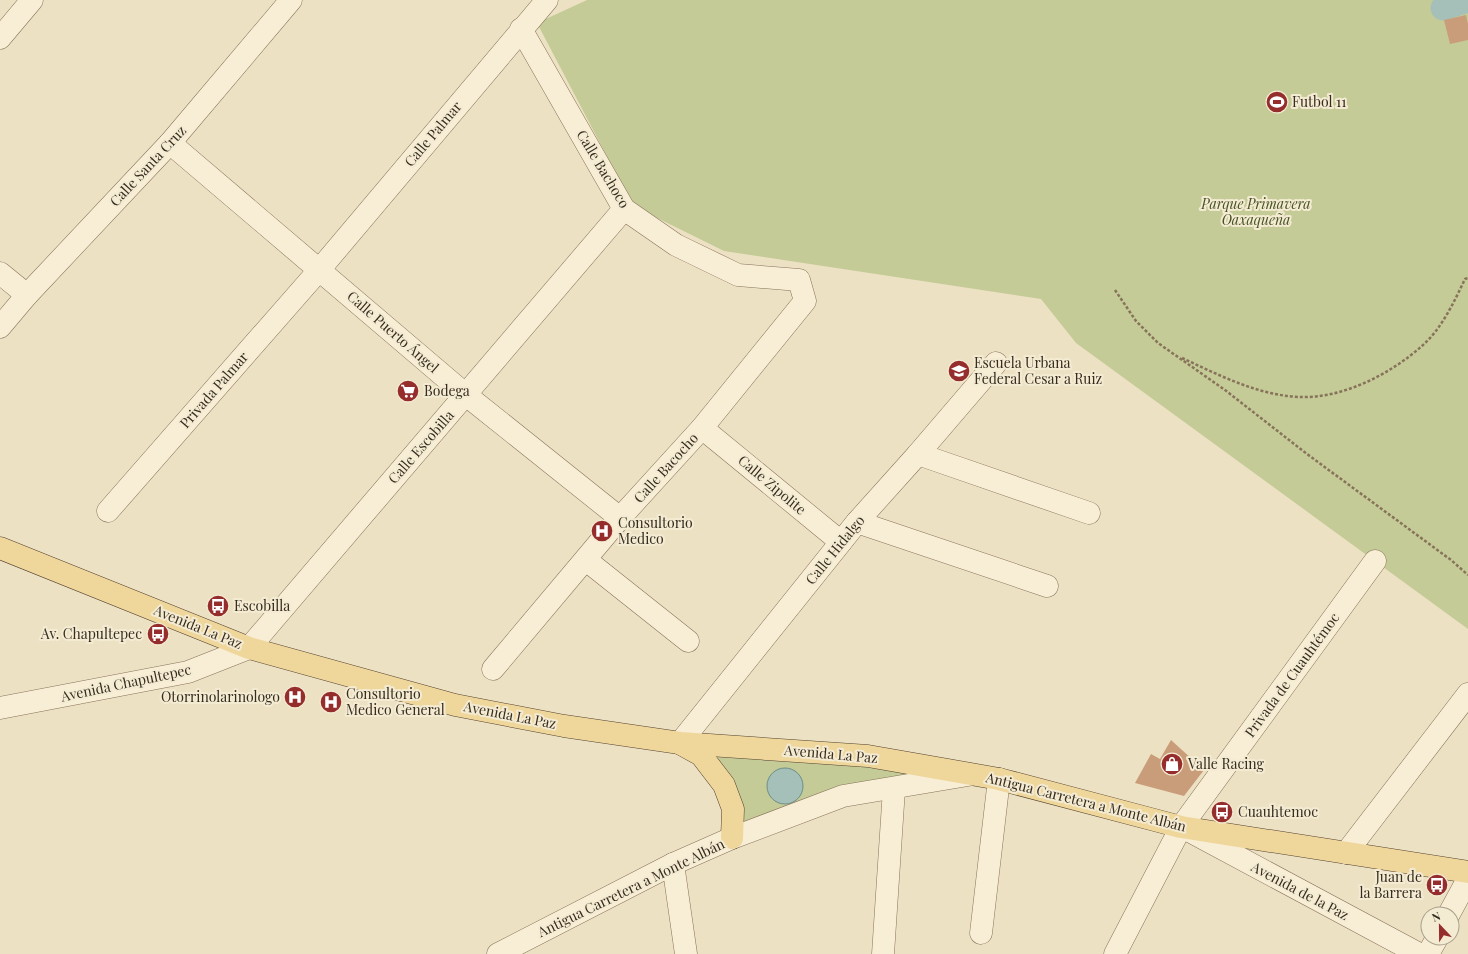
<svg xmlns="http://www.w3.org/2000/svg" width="1468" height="954" font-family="'Playfair Display',serif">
<rect width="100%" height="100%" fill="#ede1c3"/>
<g fill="#c4cb97">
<polygon points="587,0 1468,0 1468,629 1076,343 1041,299 724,251 633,206 537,23"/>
<polygon points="717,752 917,772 735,846"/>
</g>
<circle fill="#a5c0b8" stroke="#6c8e86" cx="785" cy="786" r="18"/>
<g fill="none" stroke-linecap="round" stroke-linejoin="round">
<polyline stroke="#a5c0b8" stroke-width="25" points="1443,8 1468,0"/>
</g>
<g fill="#ca9d7a">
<polygon points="1466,15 1468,24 1468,40 1450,44 1444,20"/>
<polygon points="1171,740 1204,770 1184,796 1135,783 1151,754 1160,759"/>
</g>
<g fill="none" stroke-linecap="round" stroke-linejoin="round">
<g stroke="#87735a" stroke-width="23">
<g id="minor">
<polyline points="0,38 32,0"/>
<polyline points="170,143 466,395 620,518"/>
<polyline points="0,273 27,295"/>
<polyline points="0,327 27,295 170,143 291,0"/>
<polyline points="702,428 841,542"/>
<polyline points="918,454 1089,513"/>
<polyline points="108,511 320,269 547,0"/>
<polyline points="857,522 1047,586"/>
<polyline points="586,560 688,641"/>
<polyline points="493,669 620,518 702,428 805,301 799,280 738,275 676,245 624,209 521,29"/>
<polyline points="0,708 188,672 249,648 624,209"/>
<polyline points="680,743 857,522 918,454 996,363"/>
<polyline points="1184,828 1419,954"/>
<polyline points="1346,853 1468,694"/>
<polyline points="673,864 686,954"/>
<polyline points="1449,914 1468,879"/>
<polyline points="981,933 999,779"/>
<polyline points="498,954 673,864 732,838 843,796 968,775"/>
<polyline points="883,954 894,789"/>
<polyline points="1115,954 1181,827 1375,561"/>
<polyline points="1428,954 1437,938"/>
</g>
</g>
<g stroke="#54412f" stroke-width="23">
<g id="major">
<polyline points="0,548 249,648 455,705 564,726 680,743 868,756 999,779 1181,827 1468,872"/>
<polyline points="681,744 701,755 724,785 733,809 732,838"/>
</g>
</g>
<g stroke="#87735a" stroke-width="2.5" stroke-dasharray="3 2" stroke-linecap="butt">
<polyline points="1115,290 1136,321 1158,343 1225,390 1307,454 1451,560 1468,575"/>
<path d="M1182 358C1219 375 1257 395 1299 397 1342 399 1391 374 1423 345 1442 328 1454 302 1465 279L1468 278"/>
</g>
<use href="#minor" stroke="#f8eed6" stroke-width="22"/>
<use href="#major" stroke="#efd79c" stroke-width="22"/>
</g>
<defs>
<g id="stadium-disc" transform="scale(1.15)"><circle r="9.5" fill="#942d2c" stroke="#f4ebd3"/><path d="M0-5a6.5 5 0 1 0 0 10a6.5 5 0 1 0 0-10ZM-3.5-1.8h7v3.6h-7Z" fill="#fff"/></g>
<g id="school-disc" transform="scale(1.15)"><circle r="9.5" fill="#942d2c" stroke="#f4ebd3"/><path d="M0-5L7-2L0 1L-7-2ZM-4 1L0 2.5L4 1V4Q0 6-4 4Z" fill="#fff"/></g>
<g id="supermarket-disc" transform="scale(1.15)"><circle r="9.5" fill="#942d2c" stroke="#f4ebd3"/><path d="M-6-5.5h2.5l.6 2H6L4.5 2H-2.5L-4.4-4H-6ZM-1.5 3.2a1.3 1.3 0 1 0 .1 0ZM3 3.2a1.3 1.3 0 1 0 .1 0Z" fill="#fff"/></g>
<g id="hospital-disc" transform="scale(1.15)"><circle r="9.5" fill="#942d2c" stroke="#f4ebd3"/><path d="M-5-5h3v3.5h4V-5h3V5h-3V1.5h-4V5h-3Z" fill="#fff"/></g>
<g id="bus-disc" transform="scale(1.15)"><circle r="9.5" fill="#942d2c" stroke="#f4ebd3"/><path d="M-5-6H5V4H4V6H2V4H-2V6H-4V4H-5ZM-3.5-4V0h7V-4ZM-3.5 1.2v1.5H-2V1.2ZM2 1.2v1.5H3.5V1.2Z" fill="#fff"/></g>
<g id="shop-disc" transform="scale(1.15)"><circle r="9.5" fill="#942d2c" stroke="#f4ebd3"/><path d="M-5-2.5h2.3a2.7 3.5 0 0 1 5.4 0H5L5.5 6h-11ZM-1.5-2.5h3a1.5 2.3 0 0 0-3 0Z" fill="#fff"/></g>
</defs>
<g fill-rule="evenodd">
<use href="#stadium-disc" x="1277" y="102"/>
<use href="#school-disc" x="959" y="371"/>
<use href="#supermarket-disc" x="408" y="391"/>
<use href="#hospital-disc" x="602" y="531"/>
<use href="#bus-disc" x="218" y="606"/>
<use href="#bus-disc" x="158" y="634"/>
<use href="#hospital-disc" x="295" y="697"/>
<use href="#hospital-disc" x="331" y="702"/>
<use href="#shop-disc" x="1172" y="764"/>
<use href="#bus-disc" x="1222" y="812"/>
<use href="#bus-disc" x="1437" y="885"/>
</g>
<g text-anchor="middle" stroke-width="4" stroke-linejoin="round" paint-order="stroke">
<g font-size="14" fill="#372b1e" stroke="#f4ebd3" text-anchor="start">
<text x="1292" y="107">Futbol 11</text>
<text x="974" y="368">Escuela Urbana<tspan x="974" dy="16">Federal Cesar a Ruiz</tspan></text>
<text x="424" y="396">Bodega</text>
<text x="618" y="528">Consultorio<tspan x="618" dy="16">Medico</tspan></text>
<text x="234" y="611">Escobilla</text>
<text x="142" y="639" text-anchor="end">Av. Chapultepec</text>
<text x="346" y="699">Consultorio<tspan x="346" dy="16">Medico General</tspan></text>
<text x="280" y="702" text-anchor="end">Otorrinolarinologo</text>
<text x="1188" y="769">Valle Racing</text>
<text x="1238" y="817">Cuauhtemoc</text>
<text x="1422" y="882" text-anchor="end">Juan de<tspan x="1422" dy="16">la Barrera</tspan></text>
</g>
<g font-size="14" fill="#372b1e" stroke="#f4ebd3">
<text transform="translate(433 134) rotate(-50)" y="5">Calle Palmar</text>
<text transform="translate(148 166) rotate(-47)" y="5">Calle Santa Cruz</text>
<text transform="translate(603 169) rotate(59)" y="5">Calle Bachoco</text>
<text transform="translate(393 332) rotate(41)" y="5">Calle Puerto Ángel</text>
<text transform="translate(214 390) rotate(-49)" y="5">Privada Palmar</text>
<text transform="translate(421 447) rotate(-49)" y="5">Calle Escobilla</text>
<text transform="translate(666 468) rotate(-48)" y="5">Calle Bacocho</text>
<text transform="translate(772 485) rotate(40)" y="5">Calle Zipolite</text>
<text transform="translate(835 550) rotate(-51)" y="5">Calle Hidalgo</text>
<text transform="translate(198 627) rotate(22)" y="5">Avenida La Paz</text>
<text transform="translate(1292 675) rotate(-54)" y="5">Privada de Cuauhtémoc</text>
<text transform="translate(126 683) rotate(-12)" y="5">Avenida Chapultepec</text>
<text transform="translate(510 715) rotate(11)" y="5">Avenida La Paz</text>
<text transform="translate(831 754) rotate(5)" y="5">Avenida La Paz</text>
<text transform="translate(1086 802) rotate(14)" y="5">Antigua Carretera a Monte Albán</text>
<text transform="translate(631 888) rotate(-26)" y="5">Antigua Carretera a Monte Albán</text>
<text transform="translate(1300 891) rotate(28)" y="5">Avenida de la Paz</text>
</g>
<g font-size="14" font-style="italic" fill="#475325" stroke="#f4ebd3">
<text x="1256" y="209">Parque Primavera<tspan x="1256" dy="16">Oaxaqueña</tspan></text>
</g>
</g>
<g transform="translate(1440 926) rotate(338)"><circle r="19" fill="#f4ebd3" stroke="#a89e8b"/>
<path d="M0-3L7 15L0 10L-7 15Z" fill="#942d2c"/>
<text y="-6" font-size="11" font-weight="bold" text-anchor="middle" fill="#372b1e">N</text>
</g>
</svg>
